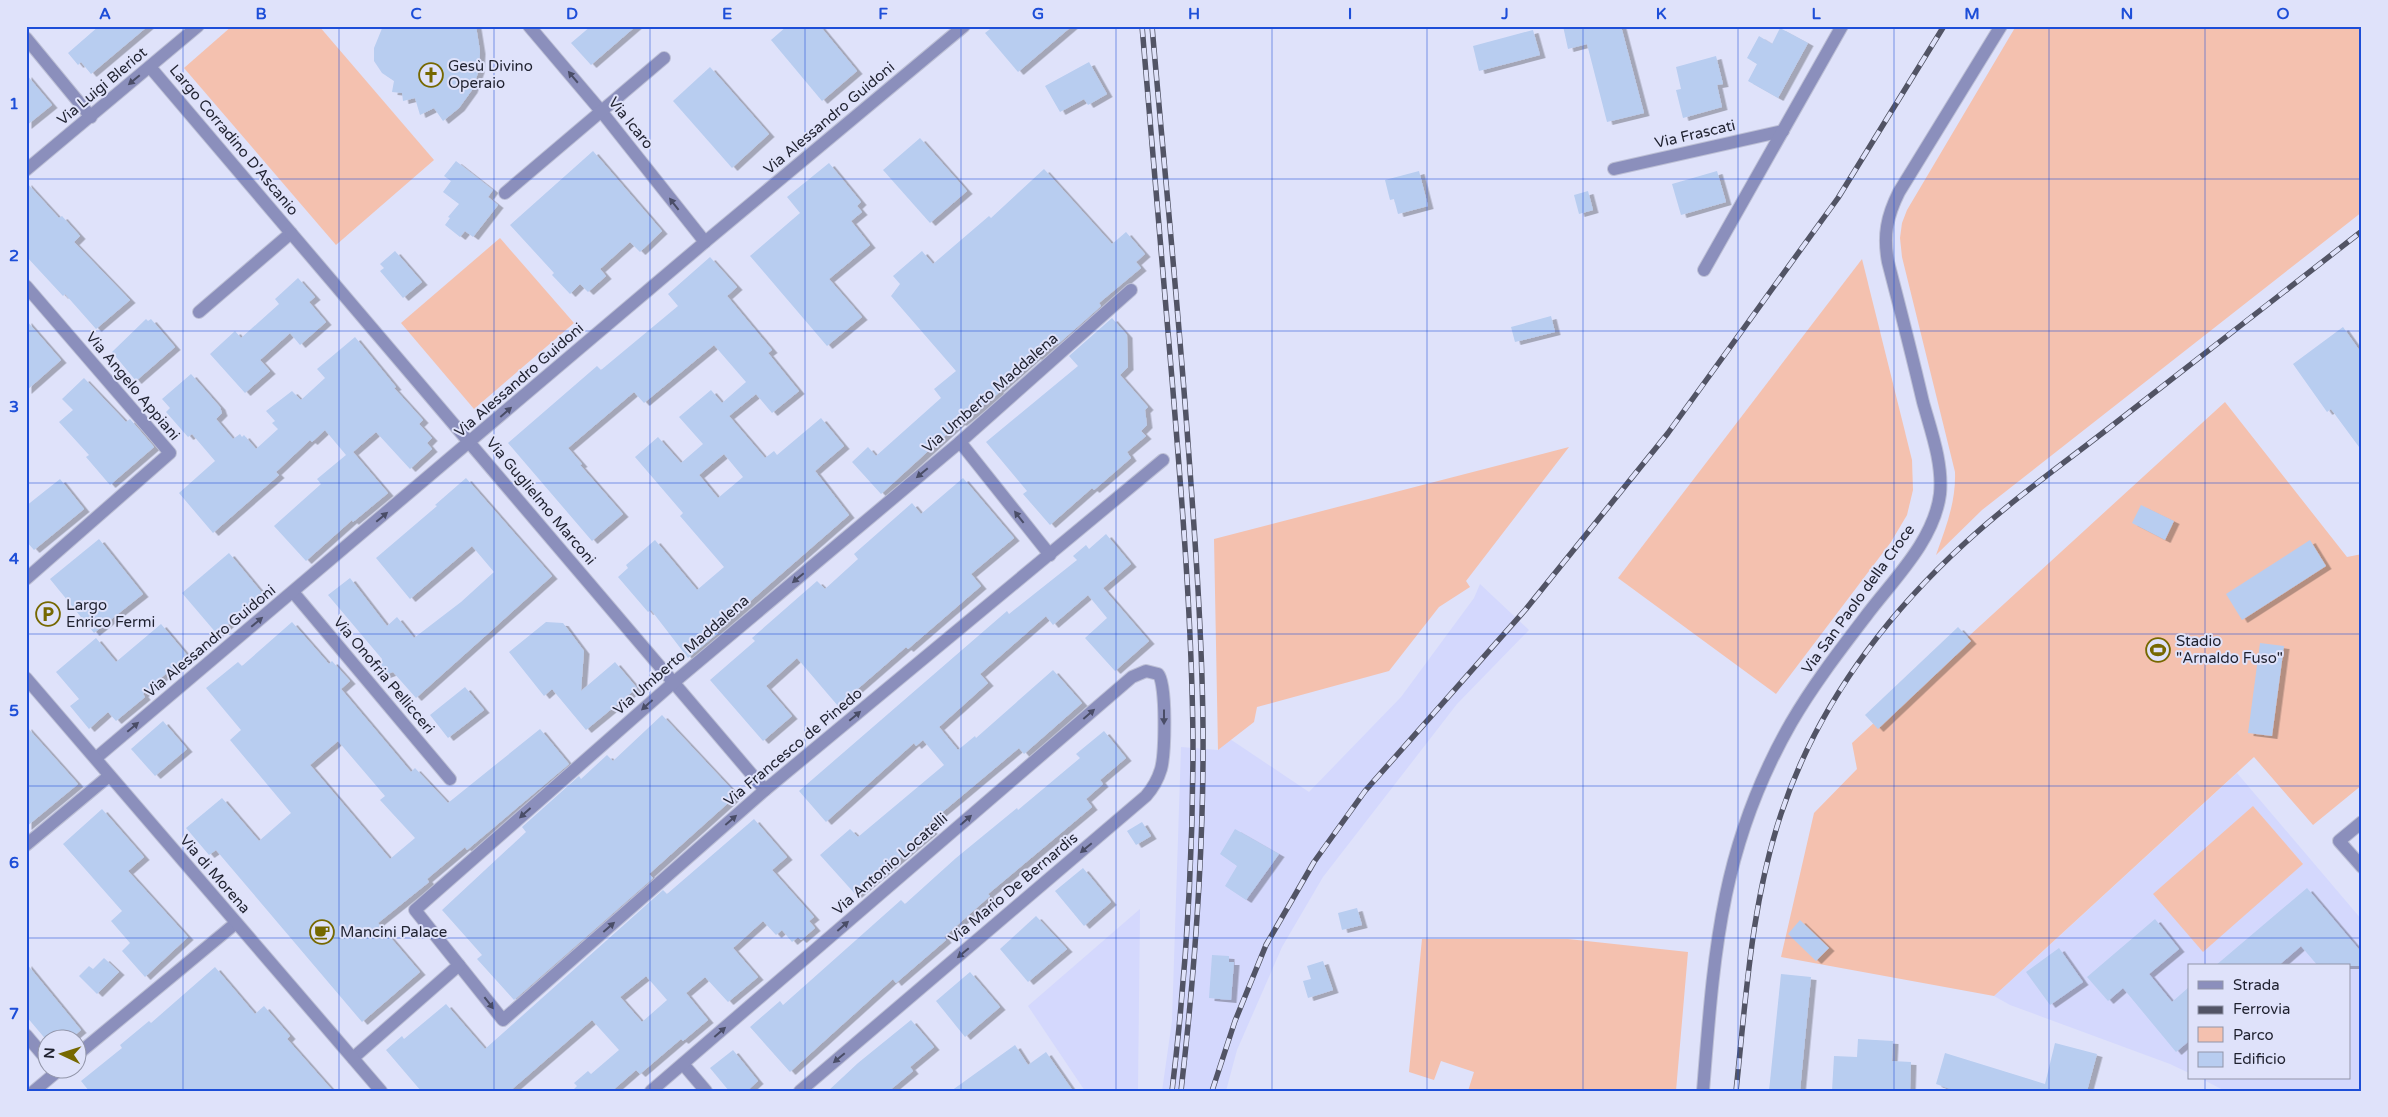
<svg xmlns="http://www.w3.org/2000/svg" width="2388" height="1117" font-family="'Varela Round',sans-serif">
<defs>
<filter id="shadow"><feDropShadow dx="5.5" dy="3" stdDeviation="0" flood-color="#0004"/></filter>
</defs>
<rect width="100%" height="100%" fill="#dfe2fa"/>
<g fill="#d4d8fd">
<polygon points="1480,584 1529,630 1457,704 1323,877 1282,947 1237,1050 1226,1091 1162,1091 1172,1021 1181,747 1218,750 1230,739 1309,792 1401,697 1474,598"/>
<polygon points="2237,773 2362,920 2362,1091 2225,1091 2200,1078 2349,1078 2349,966 2189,966 2189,1073 2170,1064 2010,1005 1994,996"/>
<polygon points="1140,909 1138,1091 1085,1091 1028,1006"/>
</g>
<g fill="#f4c1af">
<polygon points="232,26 319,26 434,160 336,245 184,68"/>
<path d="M2016 26H2362V212L1982 510 1936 555C1946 527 1956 502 1955 472L1902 257 1900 238 1902 223 1907 210Z"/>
<polygon points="500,238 574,323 474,409 401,323"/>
<polygon points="1862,259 1912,460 1913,490 1907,515 1891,542 1776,694 1618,578"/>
<polygon points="2225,402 2347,557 2362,554 2362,785 2313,825 2254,757 1994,996 1781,957 1814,813 1857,769 1852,743"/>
<polygon points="1569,447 1466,581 1470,587 1439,607 1389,671 1257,707 1254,722 1218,750 1214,539"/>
<polygon points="2253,806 2303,864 2203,952 2153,894"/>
<polygon points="1422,939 1568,939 1688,952 1676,1091 1468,1091 1474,1072 1441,1061 1434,1080 1409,1072"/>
</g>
<g fill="#b8cdf0" fill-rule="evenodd" filter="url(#shadow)">
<polygon points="99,26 148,26 91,74 81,62 78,65 68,53"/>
<polygon points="383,26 476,26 480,51 479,70 472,90 459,108 443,121 434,108 420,115 415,98 403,101 402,93 392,92 394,81 382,73 374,61 374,48"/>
<polygon points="591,26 636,26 591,65 571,43"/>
<polygon points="787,26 820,26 857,71 822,101 771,40"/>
<polygon points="994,26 1072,26 1018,72 985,33"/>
<polygon points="1563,26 1621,26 1644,113 1607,122 1587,44 1568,49"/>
<polygon points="1780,28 1808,43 1778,98 1748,81 1757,64 1747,58 1759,36 1772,44"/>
<polygon points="1533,30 1540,55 1479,71 1473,46"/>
<polygon points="1716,56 1723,84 1717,85 1722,107 1683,118 1676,90 1681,89 1676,67"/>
<polygon points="1089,62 1107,94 1088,105 1084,99 1060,112 1045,86"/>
<polygon points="710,67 769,134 732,168 673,101"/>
<polygon points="26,74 52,105 26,126"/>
<polygon points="920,138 967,191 930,223 883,170"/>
<polygon points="593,151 662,231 640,252 630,242 600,269 606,276 588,292 580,284 570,294 552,275 554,273 510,225"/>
<polygon points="456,161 493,190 488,197 498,205 473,237 465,231 460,237 445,225 450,218 448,217 459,204 443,192 451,181 444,176"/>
<polygon points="829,163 861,202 857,206 862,212 851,221 870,245 829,279 862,317 827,346 750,256 800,213 787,197"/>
<polygon points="1044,169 1112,244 1126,232 1145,254 1136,262 1141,268 1099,303 1101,306 1058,344 1056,342 1037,358 1036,356 998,390 1000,392 961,423 960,422 881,494 852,462 868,447 876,456 941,398 934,389 956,371 891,296 900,284 893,276 922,251 933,264 989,216 991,218"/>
<polygon points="1419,171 1428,206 1398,214 1394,199 1390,200 1385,180"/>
<polygon points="1717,171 1726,202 1681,215 1672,184"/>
<polygon points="26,182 59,218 62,216 80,236 74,242 130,300 96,329 65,294 63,296 26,256"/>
<polygon points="1588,191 1593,210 1579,214 1574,195"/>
<polygon points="395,251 422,282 403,298 380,271 384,268 380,264"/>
<path d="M710 257 737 287 727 296 772 350 768 353 799 391 772 413 756 394 729 416 765 458 774 451 777 455 821 418 844 446 815 471 849 515 716 631 718 633 688 658 651 610 648 612 618 577 628 568 626 565 655 540 697 590 724 567 680 516 683 513 635 457 658 437 681 463 703 444 679 417 711 390 722 403 746 382 714 345 644 403 634 392 568 448 582 464 580 465 623 514 592 541 508 443 597 366 601 370 678 306 668 294ZM724 454 743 477 718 498 699 475Z"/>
<polygon points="298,278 315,297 309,302 326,322 300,345 290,333 260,360 270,371 245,393 210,354 235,331 241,338 279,304 275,299"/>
<polygon points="1551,316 1555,332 1515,342 1511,327"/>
<polygon points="1112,318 1127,335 1128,367 1120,375 1148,407 1145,410 1147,425 1141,431 1146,436 1127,452 1131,458 1094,490 1092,488 1050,525 1023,494 1027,491 986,442 1078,366 1069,356"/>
<polygon points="146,319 148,321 151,319 175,347 136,381 112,352"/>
<polygon points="26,320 61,360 26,391"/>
<polygon points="2343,327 2362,354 2362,451 2331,409 2327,412 2293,364"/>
<polygon points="355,337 396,387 394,388 423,420 419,424 432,438 427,443 432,449 410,469 376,432 353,452 388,493 353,522 352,520 306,561 274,526 321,484 317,479 346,455 325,430 312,442 310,440 276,472 279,475 213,533 179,493 215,461 192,434 188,437 166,412 170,408 162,399 191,374 220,407 222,413 216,419 233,439 240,434 242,437 244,435 256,449 278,429 272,423 275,421 266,411 292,391 301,400 325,378 317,369"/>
<polygon points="84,378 126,422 130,419 154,447 110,485 86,457 89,455 59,422 73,410 62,399"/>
<polygon points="466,478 552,576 416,698 393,672 382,676 380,666 382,659 328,595 350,578 387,626 397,617 414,638 461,602 494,572 472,546 410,599 376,558 437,506 435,505"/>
<polygon points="963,478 1014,538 971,574 981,586 908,649 906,647 838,706 797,658 766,686 792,716 763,741 710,680 755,641 752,638 817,581 825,589 858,559 854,554 912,503 921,514"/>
<polygon points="60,479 84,509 34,550 26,541 26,506"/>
<polygon points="2141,505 2174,521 2165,540 2132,523"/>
<polygon points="1106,534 1131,564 1103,588 1149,641 1115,671 1085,638 1107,618 1088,595 1053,625 1046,616 980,674 988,683 939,727 958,750 975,736 976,738 1053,670 1082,703 1024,754 1019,748 927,825 932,831 856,895 820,855 850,829 858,837 944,765 923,740 916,746 914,743 826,822 799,791 1007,611 1009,614 1077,560 1073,556 1086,545 1089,549"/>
<polygon points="99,539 143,594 94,633 50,579"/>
<polygon points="2310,540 2326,566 2242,620 2226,594"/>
<polygon points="229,553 263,594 217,634 182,593"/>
<path d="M292 622 329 664 332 661 350 681 341 689 411 772 415 768 448 803 540 729 569 764 467 850 465 847 427 879 429 882 378 923 420 972 362 1022 216 850 209 855 186 828 222 798 259 841 291 813 230 740 241 730 206 688 238 662 242 666ZM338 741 385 796 380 800 415 838 390 859 310 765Z"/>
<polygon points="546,622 563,623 584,651 581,691 615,662 637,688 586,730 552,689 544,696 509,652"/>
<polygon points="161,624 187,655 143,694 145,697 116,721 108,712 89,729 70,706 79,699 56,672 96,638 116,662"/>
<polygon points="1958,627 1971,641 1878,729 1865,715"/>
<polygon points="2260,643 2284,646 2272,736 2248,733"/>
<polygon points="465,687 484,710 448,738 430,715"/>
<polygon points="662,715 737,795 649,874 653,878 514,1000 477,959 482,955 442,910 526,832 522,827 579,776 581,779 607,755 613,761"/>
<polygon points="163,721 187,749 155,776 131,749"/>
<polygon points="26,726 78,784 26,827"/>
<polygon points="1104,731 1126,758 1100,780 1103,784 1086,799 1092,807 988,894 990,896 944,937 946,940 896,983 893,979 790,1072 750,1027 780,1001 783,1005 901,900 905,904 956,858 1017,808 1018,810 1080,758 1076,754"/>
<polygon points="102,809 144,857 128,871 188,937 145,977 122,951 130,943 111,921 122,911 63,844"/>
<path d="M754 819 787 857 772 870 814 917 809 921 815 928 801 940 798 937 792 942 782 930 776 935 763 921 733 948 758 977 728 1002 705 977 686 993 708 1020 683 1041 681 1039 640 1074 636 1070 612 1091H572L577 1086 574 1083 588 1071 591 1074 619 1050 592 1020 510 1091H421L386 1050 402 1036 404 1039 446 1004 485 1049 663 890 667 894ZM646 976 667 1000 642 1022 620 997Z"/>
<polygon points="1142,822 1151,836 1136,845 1127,831"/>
<polygon points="1235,829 1279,854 1246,900 1225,886 1237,866 1220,854"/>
<polygon points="1083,868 1111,902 1084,926 1055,891"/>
<polygon points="2307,888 2362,953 2362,966 2318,966 2301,946 2278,966 2215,966"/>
<polygon points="1357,908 1362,925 1342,930 1338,913"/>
<polygon points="1036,916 1067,949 1028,982 1000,949"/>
<polygon points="2155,919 2179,949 2149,974 2172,1002 2189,987 2189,1041 2176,1052 2123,988 2108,1001 2087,977"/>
<polygon points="1800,920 1829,948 1816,961 1788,934"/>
<polygon points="2059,948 2083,982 2050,1005 2026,972"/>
<polygon points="1212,955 1229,956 1229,962 1234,962 1231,1000 1209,998"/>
<polygon points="104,958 119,972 97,994 79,976 89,966 93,969"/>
<polygon points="1323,961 1333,990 1308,998 1303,981 1311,979 1307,966"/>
<polygon points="26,963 81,1030 69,1040 48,1040 48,1042 26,1016"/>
<polygon points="215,967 255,1014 264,1006 290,1036 287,1039 333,1091 89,1091 81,1081 122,1048 120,1045 149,1021 151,1023"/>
<polygon points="970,972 1000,1007 965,1037 936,1001"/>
<polygon points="1781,974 1811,977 1800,1091 1769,1091"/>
<polygon points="911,1020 934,1047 910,1067 913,1071 889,1091 828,1091 858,1063"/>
<polygon points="1858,1039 1893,1041 1892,1061 1911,1062 1910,1091 1832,1091 1834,1056 1857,1057"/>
<polygon points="2055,1043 2097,1054 2087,1091 1956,1091 1936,1084 1945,1053 2045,1084"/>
<polygon points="1015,1045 1028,1065 1046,1052 1073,1091 951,1091"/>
<polygon points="733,1050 758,1081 747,1091 729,1091 710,1068"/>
</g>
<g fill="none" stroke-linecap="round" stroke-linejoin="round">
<g stroke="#bcbfd5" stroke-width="14">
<g id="minor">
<polyline points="529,26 601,111 705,242"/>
<polyline points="26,38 91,117"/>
<polyline points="150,67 291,233 199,312"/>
<polyline points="1614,169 1783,131"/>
<polyline points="26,170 198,26"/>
<polyline points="505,193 664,58"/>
<polyline points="291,233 765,790"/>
<polyline points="1704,270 1842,26"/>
<polyline points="26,286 170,453 26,579"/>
<polyline points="960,442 1050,555"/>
<polyline points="293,592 450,779"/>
<polyline points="96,758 705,242 964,26"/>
<polyline points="2362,822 2339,841 2362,867"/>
<polyline points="26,845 109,776"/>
<polyline points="459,965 503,1020 765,790 1163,460"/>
<polyline points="26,1035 48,1061"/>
<polyline points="78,1054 236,923"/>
<polyline points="353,1058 459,965 415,910 673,683 960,442 1131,290"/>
<polyline points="683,1064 706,1091"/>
<polyline points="34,1091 59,1070"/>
<path d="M651 1091 1132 677 1146 671 1158 674C1167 683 1165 754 1161 769 1158 779 1153 788 1146 796L800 1091"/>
<path d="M1703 1091C1714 953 1720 847 1791 723 1813 685 1840 650 1866 616 1893 580 1934 541 1940 494 1943 463 1931 431 1923 402 1912 355 1900 308 1888 262 1883 235 1887 216 1899 192L2001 26"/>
</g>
</g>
<g stroke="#bcbfd5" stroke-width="14">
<polyline id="tertiary" points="26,678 381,1091"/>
</g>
<use href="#minor" stroke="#8b8fbc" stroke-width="12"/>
<use href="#tertiary" stroke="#8b8fbc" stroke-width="12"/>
<g stroke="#525465" stroke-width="5.5">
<g id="rail">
<path d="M1142 26C1152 144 1162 261 1172 379 1182 500 1192 621 1193 743 1193 859 1186 976 1172 1091"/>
<path d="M1152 26C1164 165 1178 304 1188 443 1195 538 1202 632 1203 727 1204 848 1195 970 1181 1091"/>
<polyline points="1212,1091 1235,1021 1266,945 1314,862 1365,791 1526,609 1668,433 1838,198 1944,26"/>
<path d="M1736 1091C1746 998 1751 904 1781 814 1816 709 1883 618 1965 543 2013 499 2067 461 2118 421 2200 357 2281 294 2362 231"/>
</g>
</g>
<use href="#rail" stroke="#dfe2fa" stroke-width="4" stroke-dasharray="11" stroke-linecap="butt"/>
</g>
<defs><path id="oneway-solid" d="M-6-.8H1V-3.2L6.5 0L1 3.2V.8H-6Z" transform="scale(1.25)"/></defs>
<g fill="#4a4d67">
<use href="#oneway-solid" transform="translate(573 77) rotate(-130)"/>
<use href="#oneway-solid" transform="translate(134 80) rotate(140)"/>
<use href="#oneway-solid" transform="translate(674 204) rotate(-128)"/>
<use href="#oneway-solid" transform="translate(506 412) rotate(-41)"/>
<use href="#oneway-solid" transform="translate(922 473) rotate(140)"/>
<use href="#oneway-solid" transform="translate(382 517) rotate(-40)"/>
<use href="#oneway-solid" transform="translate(1019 517) rotate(-128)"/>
<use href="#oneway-solid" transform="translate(798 578) rotate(140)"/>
<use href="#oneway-solid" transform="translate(257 622) rotate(-40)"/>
<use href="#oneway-solid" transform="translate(647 705) rotate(138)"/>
<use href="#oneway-solid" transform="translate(1089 714) rotate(-41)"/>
<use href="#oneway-solid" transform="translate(855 716) rotate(-40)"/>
<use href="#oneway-solid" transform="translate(1164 717) rotate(90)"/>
<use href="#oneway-solid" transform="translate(133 727) rotate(-40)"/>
<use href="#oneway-solid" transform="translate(525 813) rotate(138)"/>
<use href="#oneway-solid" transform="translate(731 820) rotate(-41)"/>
<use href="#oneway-solid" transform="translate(966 820) rotate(-41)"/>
<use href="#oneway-solid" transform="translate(1086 848) rotate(140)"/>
<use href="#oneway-solid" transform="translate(843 926) rotate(-41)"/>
<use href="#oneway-solid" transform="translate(609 927) rotate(-41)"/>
<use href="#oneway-solid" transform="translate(963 953) rotate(140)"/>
<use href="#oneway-solid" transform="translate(489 1003) rotate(52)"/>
<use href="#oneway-solid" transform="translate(720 1032) rotate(-41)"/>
<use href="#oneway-solid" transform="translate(839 1058) rotate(140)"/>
</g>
<path fill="none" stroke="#1d4ed8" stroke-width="1" stroke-opacity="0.55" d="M183 26V1091M339 26V1091M494 26V1091M650 26V1091M805 26V1091M961 26V1091M1116 26V1091M1272 26V1091M1427 26V1091M1583 26V1091M1738 26V1091M1894 26V1091M2049 26V1091M2205 26V966M26 179H2362M26 331H2362M26 483H2362M26 634H2362M26 786H2362M26 938H2362M2205 1078V1091"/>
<defs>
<g id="church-ring" transform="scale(1.25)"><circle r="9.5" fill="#dfe2fa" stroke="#766800" stroke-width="1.5"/><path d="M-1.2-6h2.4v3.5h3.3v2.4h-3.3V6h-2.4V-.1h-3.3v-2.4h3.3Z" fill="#766800"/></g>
<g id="parking-ring" transform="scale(1.25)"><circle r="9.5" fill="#dfe2fa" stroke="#766800" stroke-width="1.5"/><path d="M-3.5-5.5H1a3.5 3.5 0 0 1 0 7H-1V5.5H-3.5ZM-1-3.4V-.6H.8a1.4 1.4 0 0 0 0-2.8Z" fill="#766800"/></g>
<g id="stadium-ring" transform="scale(1.25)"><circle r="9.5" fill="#dfe2fa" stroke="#766800" stroke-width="1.5"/><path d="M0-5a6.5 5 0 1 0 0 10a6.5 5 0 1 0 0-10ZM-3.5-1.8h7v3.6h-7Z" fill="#766800"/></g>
<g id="cafe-ring" transform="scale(1.25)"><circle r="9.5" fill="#dfe2fa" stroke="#766800" stroke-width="1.5"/><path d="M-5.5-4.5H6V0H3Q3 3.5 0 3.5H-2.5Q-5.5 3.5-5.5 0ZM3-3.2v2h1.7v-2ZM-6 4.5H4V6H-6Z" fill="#766800"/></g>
</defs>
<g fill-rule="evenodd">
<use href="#church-ring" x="431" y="75"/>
<use href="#parking-ring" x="48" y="614"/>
<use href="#stadium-ring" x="2158" y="650"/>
<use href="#cafe-ring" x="322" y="932"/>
</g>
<g text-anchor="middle" stroke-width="4" stroke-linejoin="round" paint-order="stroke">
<g font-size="15" fill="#1f212f" stroke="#dfe2fa" text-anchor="start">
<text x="448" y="71">Gesù Divino<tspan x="448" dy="17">Operaio</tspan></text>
<text x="66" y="610">Largo<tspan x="66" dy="17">Enrico Fermi</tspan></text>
<text x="2176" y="646">Stadio<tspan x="2176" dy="17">"Arnaldo Fuso"</tspan></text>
<text x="340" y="937">Mancini Palace</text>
</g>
<g font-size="15" fill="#1f212f" stroke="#dfe2fa">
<text transform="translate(102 86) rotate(-40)" y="5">Via Luigi Bleriot</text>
<text transform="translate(829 118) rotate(-40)" y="5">Via Alessandro Guidoni</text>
<text transform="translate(631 123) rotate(51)" y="5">Via Icaro</text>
<text transform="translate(1695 134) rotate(-13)" y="5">Via Frascati</text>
<text transform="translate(234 140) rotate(50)" y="5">Largo Corradino D'Ascanio</text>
<text transform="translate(519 380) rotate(-41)" y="5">Via Alessandro Guidoni</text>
<text transform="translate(133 386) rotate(50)" y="5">Via Angelo Appiani</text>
<text transform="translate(990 393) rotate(-41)" y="5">Via Umberto Maddalena</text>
<text transform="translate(541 501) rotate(50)" y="5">Via Guglielmo Marconi</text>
<text transform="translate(1858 599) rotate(-54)" y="5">Via San Paolo della Croce</text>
<text transform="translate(210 641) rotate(-40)" y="5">Via Alessandro Guidoni</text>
<text transform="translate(681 655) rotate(-41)" y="5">Via Umberto Maddalena</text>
<text transform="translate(384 675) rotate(50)" y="5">Via Onofria Pellicceri</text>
<text transform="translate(793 747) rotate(-40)" y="5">Via Francesco de Pinedo</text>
<text transform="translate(890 864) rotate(-41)" y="5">Via Antonio Locatelli</text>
<text transform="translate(215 874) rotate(49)" y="5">Via di Morena</text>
<text transform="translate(1013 888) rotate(-40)" y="5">Via Mario De Bernardis</text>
</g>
</g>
<rect width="2388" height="1117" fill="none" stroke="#dfe2fa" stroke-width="55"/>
<rect x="2188" y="964" width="162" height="115" fill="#dfe2fa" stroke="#9295a9"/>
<rect x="2198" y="981" width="25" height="8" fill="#8b8fbc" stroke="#9295a9"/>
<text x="2233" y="990" font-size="15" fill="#1f212f">Strada</text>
<rect x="2198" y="1006" width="25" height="8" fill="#525465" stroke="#9295a9"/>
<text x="2233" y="1014" font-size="15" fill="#1f212f">Ferrovia</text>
<rect x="2198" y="1027" width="25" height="15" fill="#f4c1af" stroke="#9295a9"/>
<text x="2233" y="1040" font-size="15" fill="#1f212f">Parco</text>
<rect x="2198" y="1052" width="25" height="15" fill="#b8cdf0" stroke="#9295a9"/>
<text x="2233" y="1064" font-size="15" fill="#1f212f">Edificio</text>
<g transform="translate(62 1054) rotate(274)"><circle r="24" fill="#dfe2fa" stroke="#9295a9"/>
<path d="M0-4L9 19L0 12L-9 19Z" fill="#766800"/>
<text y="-8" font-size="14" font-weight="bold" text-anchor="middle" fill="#1f212f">N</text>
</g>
<rect x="28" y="28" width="2332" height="1062" fill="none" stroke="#1d4ed8" stroke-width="2"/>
<g font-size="16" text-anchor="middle" font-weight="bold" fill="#1d4ed8">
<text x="105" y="19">A</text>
<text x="261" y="19">B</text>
<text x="416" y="19">C</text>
<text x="572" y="19">D</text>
<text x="727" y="19">E</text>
<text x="883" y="19">F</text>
<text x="1038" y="19">G</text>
<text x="1194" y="19">H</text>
<text x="1350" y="19">I</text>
<text x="1505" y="19">J</text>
<text x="1661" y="19">K</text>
<text x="1816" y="19">L</text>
<text x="1972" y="19">M</text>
<text x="2127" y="19">N</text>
<text x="2283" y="19">O</text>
<text x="14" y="109">1</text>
<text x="14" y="261">2</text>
<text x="14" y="412">3</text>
<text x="14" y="564">4</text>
<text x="14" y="716">5</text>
<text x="14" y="868">6</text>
<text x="14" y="1019">7</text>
</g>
</svg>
